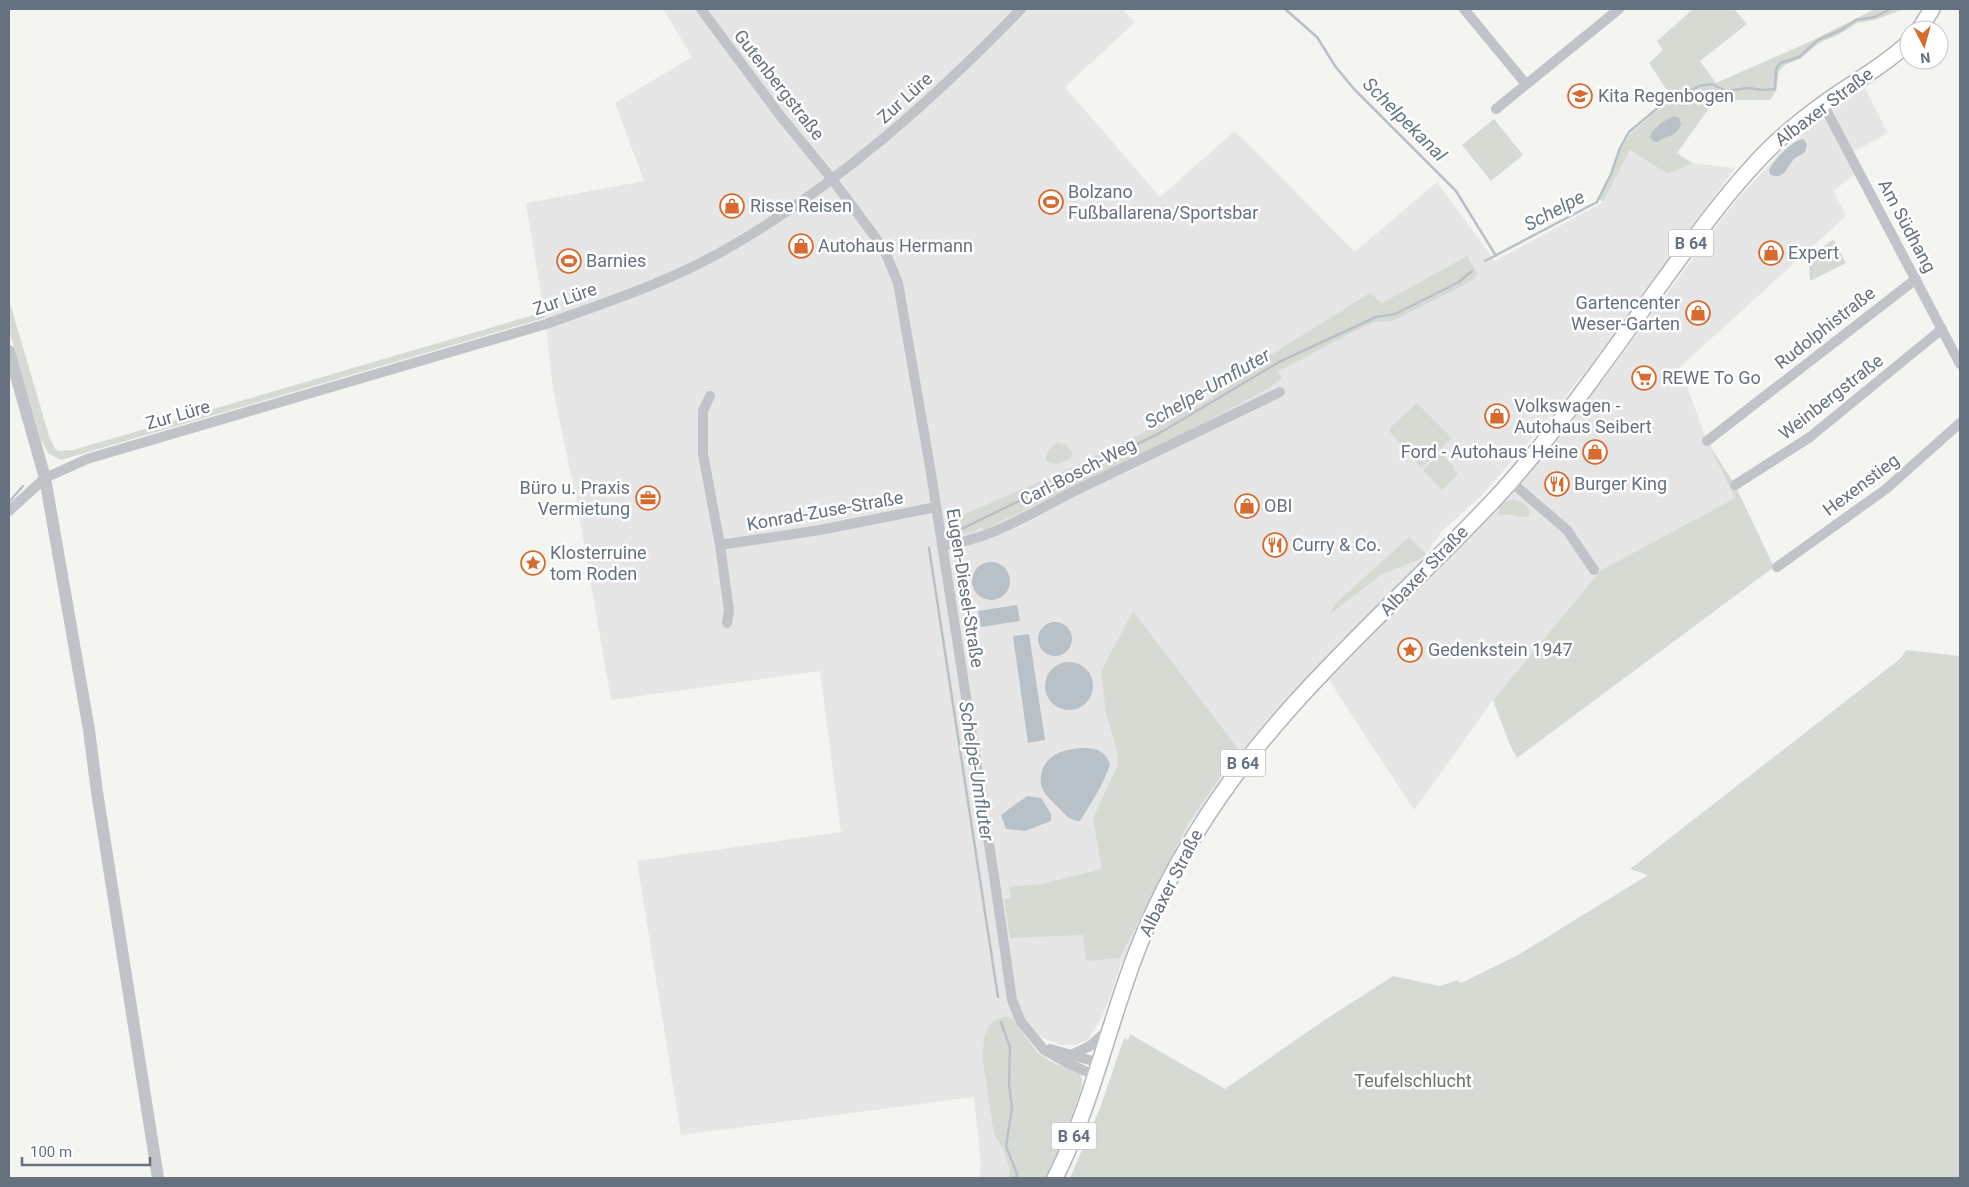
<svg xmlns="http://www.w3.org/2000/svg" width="1969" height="1187" font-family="Roboto,sans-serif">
<rect width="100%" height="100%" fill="#f4f5f1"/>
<g fill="#e5e6e5">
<polygon points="663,9 1122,9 1135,22 1065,87 1160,197 1235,131 1355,252 1437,182 1495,261 1603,202 1630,149 1668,174 1692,163 1735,168 1589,367 1541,428 1480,497 1442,531 1415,570 1340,644 1276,711 1237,757 1190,824 1154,894 1121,965 1104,1013 1088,1040 1075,1045 1061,1045 1045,1039 1002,1017 994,1134 1003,1149 1009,1168 1009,1178 979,1178 981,1164 974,1097 681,1135 637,861 841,832 820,671 611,700 577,504 553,389 545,318 526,203 644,181 615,103 692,57"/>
<polygon points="1865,88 1888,133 1852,153 1861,170 1833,191 1846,216 1680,367 1707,441 1735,498 1601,570 1493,700 1414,810 1329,680 1492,512 1548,449 1563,435 1572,422 1576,411 1604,379 1724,216 1743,193 1779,154 1829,112"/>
</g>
<g fill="#d5dbd3">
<polygon points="1693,9 1734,9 1747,24 1700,61 1716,83 1807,43 1875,9 1904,9 1875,20 1857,23 1840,34 1819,43 1800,59 1785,65 1779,71 1776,91 1770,100 1715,100 1677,153 1692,163 1668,174 1630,150 1603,202 1599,199 1609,181 1620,150 1630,134 1659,109 1657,104 1670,95 1649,63 1663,50 1657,41"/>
<polygon points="1494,119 1523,155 1491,181 1462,145"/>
<polygon points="1834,240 1846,263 1810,281 1809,261 1829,242"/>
<polygon points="1467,256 1478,274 1472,281 1392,321 1375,322 1357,330 1277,372 1282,378 1271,387 1202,424 984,530 981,527 974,532 959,535 952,528 960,516 1078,465 1206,401 1264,359 1370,293 1382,303"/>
<polygon points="9,300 50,439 55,448 58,451 73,450 544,312 545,318 61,460 49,454 41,440 9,330"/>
<polygon points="1417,403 1452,438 1421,468 1390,432 1391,427"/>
<polygon points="1707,441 1735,485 1774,567 1517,758 1509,743 1493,700 1601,570 1735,498"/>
<path d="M1057 442 1065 444 1073 453 1071 458C1063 462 1054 467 1046 461 1046 452 1051 448 1057 442Z"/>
<polygon points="1441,453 1455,468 1453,469 1458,474 1442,490 1423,470"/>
<path d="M1511 500C1521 501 1532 505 1529 516 1518 520 1511 511 1498 516L1501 504Z"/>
<polygon points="1409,537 1426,554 1418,560 1382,574 1329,615 1335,604"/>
<polygon points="1133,611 1239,750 1189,822 1120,958 1086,961 1083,935 1010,938 1004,899 1011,898 1009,887 1041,884 1102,869 1093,818 1118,765 1116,748 1106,713 1101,671"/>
<polygon points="1906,650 1960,656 1960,1178 1070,1178 1100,1108 1124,1038 1128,1040 1130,1034 1225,1089 1323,1021 1393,976 1440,986 1457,980 1461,983 1518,955 1648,875 1630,869 1901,658"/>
<polygon points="1002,1017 1008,1017 1013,1020 1038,1053 1052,1062 1080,1074 1082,1078 1082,1086 1061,1147 1045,1178 1009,1178 1009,1168 1003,1149 994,1134 982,1056 985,1034 991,1023"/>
</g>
<g fill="#b8c1c7">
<path d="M1674 116 1679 118 1681 124C1677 137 1667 135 1658 142L1653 141 1650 137 1652 132 1661 123Z"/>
<path d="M1803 139 1807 144 1805 152C1802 155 1797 156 1794 159 1787 166 1784 182 1770 174L1769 170C1775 159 1790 142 1803 139Z"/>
<circle cx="991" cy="581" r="19"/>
<polygon points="1017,605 1020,621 981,627 978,611"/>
<circle cx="1055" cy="639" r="17"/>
<polygon points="1029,634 1045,740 1028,743 1013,636"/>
<circle cx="1069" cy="686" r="24"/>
<path d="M1087 748C1099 749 1105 752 1110 764 1104 784 1091 803 1080 821 1069 821 1065 814 1058 807 1053 802 1046 796 1043 790 1040 784 1040 777 1042 771 1048 752 1069 748 1087 748Z"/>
<polygon points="1027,796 1041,798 1051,814 1051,821 1025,831 1006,829 1001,815"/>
</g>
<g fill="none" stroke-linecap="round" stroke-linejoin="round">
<g stroke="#b8c1c7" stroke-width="2.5">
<polyline points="1285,9 1317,37 1335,66 1354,89 1456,191 1496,256"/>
<polyline points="1485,261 1597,202 1611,174 1620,148 1629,132 1660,106 1699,86 1712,84 1726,91 1748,88 1763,90 1775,89 1776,69 1780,63 1799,57 1818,40 1841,30 1856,20 1875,17 1890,9"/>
<polyline points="9,502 23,486"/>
<polyline points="955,532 1158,434 1279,362 1376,317 1395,314 1459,282 1472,271"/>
<polyline points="929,548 998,997"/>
<polyline points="1001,1022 1010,1047 1009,1084 1012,1108 1006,1146 1017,1174 1016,1178"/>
</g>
<g stroke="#b2b5b9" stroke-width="18">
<g id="primary">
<polyline points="1919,30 1932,9"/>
<path d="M1055 1178C1086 1117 1102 1051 1124 987 1142 932 1167 879 1198 830 1276 703 1392 608 1493 501 1557 432 1611 353 1666 277 1693 240 1720 202 1751 168 1773 143 1799 121 1827 101 1854 82 1885 65 1909 42"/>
</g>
</g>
<g stroke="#c0c3c7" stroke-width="10">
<polyline points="701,9 782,118 832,179 873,234 886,254 898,283 930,467 996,889 1012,1000 1021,1022 1044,1050 1067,1063 1096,1076"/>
<polyline points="1464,9 1526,84"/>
<polyline points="1823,104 1960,364"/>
<polyline points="1496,109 1619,9"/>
<polyline points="710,396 703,411 703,454 720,545"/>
<polyline points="1707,441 1916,279"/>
<polyline points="1510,481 1567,530 1594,570"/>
<polyline points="1735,485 1810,437 1942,329"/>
<path d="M9 511 45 478 87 459 546 324C608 302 672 281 730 247 839 184 934 99 1021 9"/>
<path d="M942 545C994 540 1038 508 1085 486 1150 454 1215 423 1280 392"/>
<polyline points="1777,567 1886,489 1960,423"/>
<polyline points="727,623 729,611 720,545 820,530 936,507"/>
<polyline points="1050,1049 1100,1063"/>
<polyline points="1071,1055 1090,1046 1108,1030"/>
</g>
<polyline stroke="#c0c3c7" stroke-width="12" points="9,351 45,478 89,730 97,792 158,1178"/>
<use href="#primary" stroke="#fff" stroke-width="15"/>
</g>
<defs>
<g id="school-ring" transform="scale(1.25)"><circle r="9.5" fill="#fff" stroke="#d76b2f" stroke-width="1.5"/><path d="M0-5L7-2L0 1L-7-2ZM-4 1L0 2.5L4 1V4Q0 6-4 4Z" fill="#d76b2f"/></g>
<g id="stadium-ring" transform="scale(1.25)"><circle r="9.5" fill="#fff" stroke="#d76b2f" stroke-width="1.5"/><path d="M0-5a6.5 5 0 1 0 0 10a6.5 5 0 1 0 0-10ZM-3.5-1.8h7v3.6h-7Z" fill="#d76b2f"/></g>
<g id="shop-ring" transform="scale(1.25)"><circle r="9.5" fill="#fff" stroke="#d76b2f" stroke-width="1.5"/><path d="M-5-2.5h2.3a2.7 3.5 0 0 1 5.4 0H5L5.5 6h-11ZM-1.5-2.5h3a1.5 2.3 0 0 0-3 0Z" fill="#d76b2f"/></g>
<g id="supermarket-ring" transform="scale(1.25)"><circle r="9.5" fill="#fff" stroke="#d76b2f" stroke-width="1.5"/><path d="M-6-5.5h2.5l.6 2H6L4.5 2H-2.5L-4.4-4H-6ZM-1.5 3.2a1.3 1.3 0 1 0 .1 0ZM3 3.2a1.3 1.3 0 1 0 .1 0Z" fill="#d76b2f"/></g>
<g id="restaurant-ring" transform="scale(1.25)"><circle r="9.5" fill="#fff" stroke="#d76b2f" stroke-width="1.5"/><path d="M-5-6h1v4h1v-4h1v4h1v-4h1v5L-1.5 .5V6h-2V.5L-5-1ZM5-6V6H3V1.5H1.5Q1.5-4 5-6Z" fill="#d76b2f"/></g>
<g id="office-ring" transform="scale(1.25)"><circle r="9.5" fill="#fff" stroke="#d76b2f" stroke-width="1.5"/><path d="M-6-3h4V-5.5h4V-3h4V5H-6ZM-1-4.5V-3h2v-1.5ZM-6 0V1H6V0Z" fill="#d76b2f"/></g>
<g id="sight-ring" transform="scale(1.25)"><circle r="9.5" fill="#fff" stroke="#d76b2f" stroke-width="1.5"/><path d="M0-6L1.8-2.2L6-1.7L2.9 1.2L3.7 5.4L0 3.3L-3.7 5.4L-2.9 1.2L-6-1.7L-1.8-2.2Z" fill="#d76b2f"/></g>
</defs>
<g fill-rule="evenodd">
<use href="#school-ring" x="1580" y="96"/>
<use href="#stadium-ring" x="1051" y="202"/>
<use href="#shop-ring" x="732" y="206"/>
<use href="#shop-ring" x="801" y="246"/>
<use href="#shop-ring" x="1771" y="253"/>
<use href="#stadium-ring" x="569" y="261"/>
<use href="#shop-ring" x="1698" y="313"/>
<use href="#supermarket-ring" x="1644" y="378"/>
<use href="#shop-ring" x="1497" y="416"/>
<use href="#shop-ring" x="1595" y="452"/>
<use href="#restaurant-ring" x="1557" y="484"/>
<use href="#office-ring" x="648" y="498"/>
<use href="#shop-ring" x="1247" y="506"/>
<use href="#restaurant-ring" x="1275" y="545"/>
<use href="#sight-ring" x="533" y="563"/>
<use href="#sight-ring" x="1410" y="650"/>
</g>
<g text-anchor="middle" stroke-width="5" stroke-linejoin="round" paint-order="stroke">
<g fill="#fff" stroke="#949ca6" stroke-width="1">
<rect x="1668.5" y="229.5" width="45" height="27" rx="4"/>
<rect x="1220.5" y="749.5" width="45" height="27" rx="4"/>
<rect x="1051.5" y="1122.5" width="45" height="27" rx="4"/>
</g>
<g font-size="16" font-weight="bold" fill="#667180">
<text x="1691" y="249">B 64</text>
<text x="1243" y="769">B 64</text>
<text x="1074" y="1142">B 64</text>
</g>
<g font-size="18" fill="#667180" stroke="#fff">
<text transform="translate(779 85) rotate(52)" y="6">Gutenbergstraße</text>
<text transform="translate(905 98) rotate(-42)" y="6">Zur Lüre</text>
<text transform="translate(1824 107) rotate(-37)" y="6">Albaxer Straße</text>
<text transform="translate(1907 226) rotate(62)" y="6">Am Südhang</text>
<text transform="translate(565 299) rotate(-19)" y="6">Zur Lüre</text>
<text transform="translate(1825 328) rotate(-38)" y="6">Rudolphistraße</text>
<text transform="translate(1831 397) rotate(-38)" y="6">Weinbergstraße</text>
<text transform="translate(178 415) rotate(-16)" y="6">Zur Lüre</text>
<text transform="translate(1078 472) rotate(-27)" y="6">Carl-Bosch-Weg</text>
<text transform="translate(1861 485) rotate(-37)" y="6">Hexenstieg</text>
<text transform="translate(825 511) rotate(-10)" y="6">Konrad-Zuse-Straße</text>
<text transform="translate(1424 571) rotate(-46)" y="6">Albaxer Straße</text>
<text transform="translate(965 588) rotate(81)" y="6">Eugen-Diesel-Straße</text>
<text transform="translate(1171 883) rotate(-63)" y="6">Albaxer Straße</text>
</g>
<g font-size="18" fill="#667180" stroke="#fff" text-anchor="start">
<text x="1598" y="102">Kita Regenbogen</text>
<text x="1068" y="198">Bolzano<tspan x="1068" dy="21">Fußballarena/Sportsbar</tspan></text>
<text x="750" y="212">Risse Reisen</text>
<text x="818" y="252">Autohaus Hermann</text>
<text x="1788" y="259">Expert</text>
<text x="586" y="267">Barnies</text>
<text x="1680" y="309" text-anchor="end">Gartencenter<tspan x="1680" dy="21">Weser-Garten</tspan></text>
<text x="1662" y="384">REWE To Go</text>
<text x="1514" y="412">Volkswagen -<tspan x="1514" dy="21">Autohaus Seibert</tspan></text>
<text x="1578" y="458" text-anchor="end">Ford - Autohaus Heine</text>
<text x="1574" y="490">Burger King</text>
<text x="630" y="494" text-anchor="end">Büro u. Praxis<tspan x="630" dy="21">Vermietung</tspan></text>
<text x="1264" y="512">OBI</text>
<text x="1292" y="551">Curry &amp; Co.</text>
<text x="550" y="559">Klosterruine<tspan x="550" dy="21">tom Roden</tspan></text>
<text x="1428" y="656">Gedenkstein 1947</text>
</g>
<g font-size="18" fill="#667864" stroke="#fff">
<text x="1413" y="1087">Teufelschlucht</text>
</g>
<g font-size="19" font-style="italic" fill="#677985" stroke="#fff">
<text transform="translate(1405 119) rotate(45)" y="7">Schelpekanal</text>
<text transform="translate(1554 210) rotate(-28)" y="7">Schelpe</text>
<text transform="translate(1207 388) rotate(-30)" y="7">Schelpe-Umfluter</text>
<text transform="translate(977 771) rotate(81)" y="7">Schelpe-Umfluter</text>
</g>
</g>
<rect width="1969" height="1187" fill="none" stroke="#667180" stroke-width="20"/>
<g transform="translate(1924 45) rotate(174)"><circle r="24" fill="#ffffff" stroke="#c2c6cc"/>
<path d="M0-4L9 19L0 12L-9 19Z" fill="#d76b2f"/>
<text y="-8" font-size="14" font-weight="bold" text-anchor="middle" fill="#667180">N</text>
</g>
<path d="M22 1157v8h128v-8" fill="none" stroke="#667180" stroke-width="2.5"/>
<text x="30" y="1157" font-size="15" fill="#667180" stroke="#ffffff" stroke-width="4" paint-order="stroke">100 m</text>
</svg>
